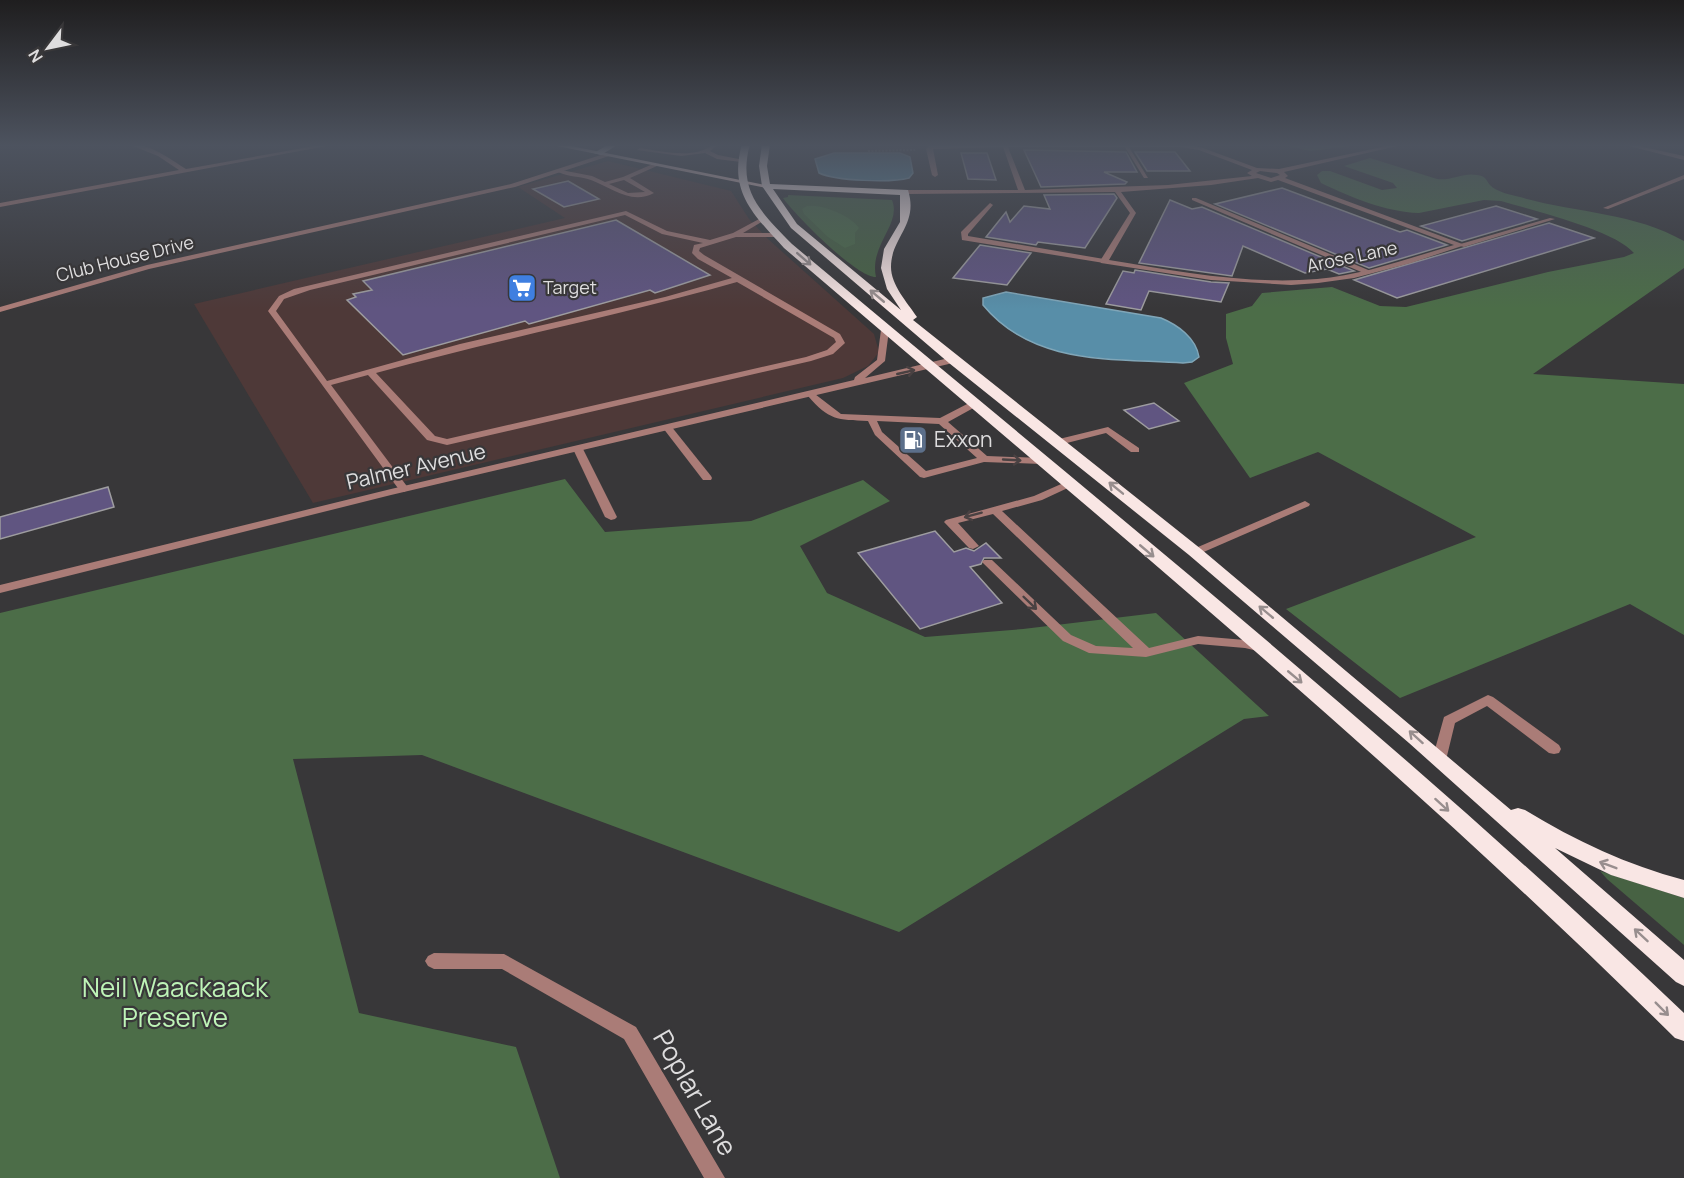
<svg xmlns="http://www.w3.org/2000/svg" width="1684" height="1178" font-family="Manrope,sans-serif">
<rect width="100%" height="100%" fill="#383739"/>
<polygon fill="#4e3938" points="608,161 731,191 749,219 768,239 874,334 879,352 868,366 843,378 313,503 194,304 565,218 518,187"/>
<g fill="#476243">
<path d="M788 195 892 200C902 224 869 245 876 277 857 278 795 215 783 198L788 197Z"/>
<polygon points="1600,871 1684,898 1684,945 1607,879"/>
</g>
<g fill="#4c6d48">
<polygon points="1280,144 1369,144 1310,151"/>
<path d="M1370 158 1437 179C1451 181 1464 172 1477 175 1486 176 1486 180 1490 185 1496 192 1512 195 1520 197 1575 213 1634 212 1684 241V268L1533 374 1684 384V635L1630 604 1400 698 1286 609 1476 537 1318 452 1250 478 1184 383 1233 364 1226 338V314L1252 306 1262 293 1332 287 1380 306 1406 307 1548 272 1624 257 1634 253C1615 230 1532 210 1501 201L1484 200 1419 213C1385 212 1351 197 1321 183L1317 175 1322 171H1330L1382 190 1397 188 1393 183 1344 166Z"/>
<path d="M807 206C822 204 850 215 859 228L855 233V244L845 248 828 237 804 214 802 209Z"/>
<polygon points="565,479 605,532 751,521 863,480 890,501 800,546 827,593 925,637 1023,629 1156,613 1269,716 1244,719 899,932 422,755 293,759 359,1013 516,1047 560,1178 0,1178 0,613"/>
</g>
<g fill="#588ea8" stroke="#80a6b8" stroke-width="1.5">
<path d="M834 153H900L910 157 913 173 909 178C891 183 836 181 819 173L815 159Z"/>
<path d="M1006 292 1161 318C1178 325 1196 338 1199 357L1192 362 1183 363C1112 358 1033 366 983 305V298Z"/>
</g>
<g fill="#605581" stroke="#9e9da0" stroke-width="1.5">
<polygon points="1024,150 1126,152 1137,172 1104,172 1127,182 1125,184 1041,187"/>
<polygon points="1135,152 1175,152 1190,171 1147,171"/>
<polygon points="961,153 987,153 996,180 968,179"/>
<polygon points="568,181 599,199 564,207 533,189"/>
<polygon points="1282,188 1400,232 1407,230 1447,245 1369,268 1215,204"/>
<polygon points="1114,194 1117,198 1085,248 1038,242 1036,245 986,237 1006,212 1010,222 1024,206 1050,209 1044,195"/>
<polygon points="1170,200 1192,209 1202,207 1354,271 1339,274 1327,269 1305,273 1243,246 1232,276 1139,263"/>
<polygon points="1496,206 1537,219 1462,241 1421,226"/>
<polygon points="616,220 710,275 655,293 650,290 529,324 525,321 403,355 347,300 356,297 353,294 372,290 363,281"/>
<polygon points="1549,223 1594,238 1397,298 1354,280"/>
<polygon points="980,245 1031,253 1007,285 953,278"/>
<polygon points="1135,270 1211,282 1229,283 1221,302 1149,291 1141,310 1106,304 1123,271 1134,273"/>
<polygon points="1154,403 1179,421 1149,429 1124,410"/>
<polygon points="108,487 114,507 0,539 0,517"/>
<polygon points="935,531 954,552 966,548 974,551 986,543 1001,558 984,558 981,564 970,567 1002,603 920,629 858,553"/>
</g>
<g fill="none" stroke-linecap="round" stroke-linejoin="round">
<polyline stroke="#7a797b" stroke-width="2" stroke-dasharray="2 1.5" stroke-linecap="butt" points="868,151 915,150"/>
<g fill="#aa7c77" fill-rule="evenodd">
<path d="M713 144H719L710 151 718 155 744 160 741 162 717 159 705 153 681 156 637 150 640 148C661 151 696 160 713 144Z"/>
<polygon points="986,144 1007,145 1004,147 933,149 938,175 935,177 932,175 926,149 929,146"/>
<polygon points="1123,144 1127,144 1148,178 1144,178"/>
<path d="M655 163 657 166 630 178 654 193C631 205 612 188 591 180 580 176 568 177 558 172L561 170 592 176 605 182 623 177ZM624 180 645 192 628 193 609 184Z"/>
<polygon points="1192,198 1196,198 1373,272 1366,274 1192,200"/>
<polygon points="990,203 993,205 968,234 968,236 1104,259 1108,261 1104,263 962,240 961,232"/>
<path d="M626 211 667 231 710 240 733 233 761 218H765V220L743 233H781V237H736L700 248 699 251 704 255 840 334 845 343 833 354 811 361 447 445 427 440 368 375 331 385 409 489 404 492 400 491 268 311 279 296 294 289ZM625 215 662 234 703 243 694 245 692 253 698 259 732 278 665 297 460 344 327 381 276 311 284 299 310 290ZM737 282 834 338 836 342 827 350 806 357 447 439 435 436 376 373C496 340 617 316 737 282Z"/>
<polygon points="1550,218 1555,219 1464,247 1457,245"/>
<path d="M811 391 841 414 940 418 971 402H977V406L948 422 987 456 1041 458 1046 461 1041 464 984 462 924 478 920 477 875 435 868 421C837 420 829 420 808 396V392ZM877 421 939 424 977 458 926 471 882 432Z"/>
<polygon points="668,425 671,426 711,476 712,478 711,480 703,480 663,428"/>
<polygon points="1108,427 1139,448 1139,452 1131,452 1106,433 1059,445 1054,442 1055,440"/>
<polygon points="578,446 583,449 617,517 615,519 611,520 605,517 573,449"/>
<polygon points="1068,481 1073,484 1072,486 1042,500 1002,511 1149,648 1198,636 1245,640 1267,645 1268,648 1267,651 1262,652 1245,648 1198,644 1146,657 1089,653 1063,641 984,564 982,562 984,560 992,560 1071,635 1096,646 1133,648 993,514 958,523 979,546 973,549 969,548 944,522 946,520 1034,496"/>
<polygon points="1305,501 1310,504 1309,506 1199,554 1191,554 1189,552 1191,550"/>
<polygon points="1488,695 1493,697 1559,745 1561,749 1559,753 1554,754 1549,753 1487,706 1455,723 1446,760 1444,764 1439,765 1434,764 1432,760 1444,717"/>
</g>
<g fill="#aa7c77" fill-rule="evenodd">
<path d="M128 144C149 143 169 158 186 169L326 144H337L0 207V203L179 170 158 156Z"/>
<path d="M1002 144H1183L1203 148 1257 168 1279 169 1396 144H1406L1284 172 1288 176 1285 178 1465 245 1411 263 1354 278 1318 283 1291 285 1211 280 1101 263 1100 261 1130 213 1115 192 905 194 902 192 905 190H1018ZM1008 147H1181L1199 150 1252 170 1247 173 1252 176 1168 185 1025 190ZM1260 171 1277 173 1280 175 1271 178 1256 173ZM1258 178 1271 182 1278 180 1454 245C1409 258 1364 275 1317 279 1247 285 1177 271 1109 260L1136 213 1121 192 1211 185Z"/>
<polygon points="1621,144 1630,144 1684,156 1684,160"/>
<polygon points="607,153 609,156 515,187 149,269 0,312 0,307 147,265 511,184"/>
<polygon points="1684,175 1684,179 1608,209 1603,208"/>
<polygon points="434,953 504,954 636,1027 725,1178 704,1178 624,1039 502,969 434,969 428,966 425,961 428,956"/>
</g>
<polygon fill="#aa7c77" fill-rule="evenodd" points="885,327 889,330 885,361 865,378 953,357 957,360 953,363 391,495 0,593 0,585 391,489 854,380 855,377 877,360 881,330"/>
<polygon fill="#f7d1cc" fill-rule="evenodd" points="547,144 561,144 770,186 766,188"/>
<g fill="#f9e6e4" fill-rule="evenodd">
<polygon points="609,144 619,144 601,155 594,153"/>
<path d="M742 144H750C737 191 761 212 792 244 1092 496 1400 742 1684 1013V1041L1675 1038C1393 759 1085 506 784 248 754 215 728 192 742 144Z"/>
<path d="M762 144H770L767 166 770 184 908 190C919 225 891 237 891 267 891 285 907 302 917 317L913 320 1201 549 1511 810 1518 808 1525 810C1576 841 1627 865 1684 880V898L1611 875 1555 848 1684 960V986L1676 982 1409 743 1189 555 949 363 791 228 762 186 759 166ZM773 189 900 195V222L884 249 881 268 887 289 901 310 797 224Z"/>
</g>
</g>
<defs><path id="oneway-shaft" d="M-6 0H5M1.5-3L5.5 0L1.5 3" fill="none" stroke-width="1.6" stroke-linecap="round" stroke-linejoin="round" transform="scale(1.5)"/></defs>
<g stroke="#988e8e">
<use href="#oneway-shaft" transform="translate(804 259) rotate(41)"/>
<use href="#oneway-shaft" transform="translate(877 296) rotate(-140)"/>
<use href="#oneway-shaft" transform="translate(1116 488) rotate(-141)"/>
<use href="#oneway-shaft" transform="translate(1147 551) rotate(40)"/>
<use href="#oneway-shaft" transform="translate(1266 612) rotate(-140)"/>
<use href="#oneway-shaft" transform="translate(1295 677) rotate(40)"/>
<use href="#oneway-shaft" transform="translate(1416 737) rotate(-138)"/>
<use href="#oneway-shaft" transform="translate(1442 805) rotate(42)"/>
<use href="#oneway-shaft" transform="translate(1608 865) rotate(-159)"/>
<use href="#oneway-shaft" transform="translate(1641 935) rotate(-137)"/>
<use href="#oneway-shaft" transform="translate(1662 1009) rotate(45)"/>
</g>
<g stroke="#494142">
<use href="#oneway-shaft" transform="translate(906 372) rotate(-13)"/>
<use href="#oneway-shaft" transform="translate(1012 460) rotate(3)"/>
<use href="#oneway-shaft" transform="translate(973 515) rotate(165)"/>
<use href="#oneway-shaft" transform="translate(1030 603) rotate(44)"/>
</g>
<linearGradient id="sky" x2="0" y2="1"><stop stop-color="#1f1e1f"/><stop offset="0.47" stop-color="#4d535f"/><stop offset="1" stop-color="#4d535f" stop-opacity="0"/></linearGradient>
<rect width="1684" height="309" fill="url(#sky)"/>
<defs>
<g id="supermarket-square" transform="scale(1.5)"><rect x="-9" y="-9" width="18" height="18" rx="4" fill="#3f7fe0" stroke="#383739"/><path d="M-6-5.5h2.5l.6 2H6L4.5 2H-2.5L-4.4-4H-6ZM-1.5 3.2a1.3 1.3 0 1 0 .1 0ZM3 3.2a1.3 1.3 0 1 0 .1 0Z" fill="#fff"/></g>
<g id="fuel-square" transform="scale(1.5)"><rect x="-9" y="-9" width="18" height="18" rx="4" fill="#5c6f8a" stroke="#383739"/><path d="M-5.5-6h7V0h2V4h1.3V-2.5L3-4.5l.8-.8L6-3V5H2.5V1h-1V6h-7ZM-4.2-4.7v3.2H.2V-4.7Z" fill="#fff"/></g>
</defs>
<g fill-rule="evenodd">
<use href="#supermarket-square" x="522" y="288"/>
<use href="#fuel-square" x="913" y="440"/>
</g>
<g text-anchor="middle" stroke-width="4.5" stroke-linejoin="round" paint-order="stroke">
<g font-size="18" fill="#deddde" stroke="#383739">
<text transform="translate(1352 257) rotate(-12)" y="6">Arose Lane</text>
<text transform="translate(125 259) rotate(-14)" y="6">Club House Drive</text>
</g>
<g font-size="18" fill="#deddde" stroke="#383739" text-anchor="start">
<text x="543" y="294">Target</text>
</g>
<g font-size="21" fill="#deddde" stroke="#383739" text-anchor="start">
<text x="934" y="447">Exxon</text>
</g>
<g font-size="21" fill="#deddde" stroke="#383739">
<text transform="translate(416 467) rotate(-13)" y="7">Palmer Avenue</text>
</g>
<g font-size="26" fill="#bef4b7" stroke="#383739">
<text x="175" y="997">Neil Waackaack<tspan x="175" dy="30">Preserve</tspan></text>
</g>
<g font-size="26" fill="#deddde" stroke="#383739">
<text transform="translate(695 1093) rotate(60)" y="9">Poplar Lane</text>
</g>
</g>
<g transform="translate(48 48) rotate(238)" stroke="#383739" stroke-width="4.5" paint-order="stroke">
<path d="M0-4.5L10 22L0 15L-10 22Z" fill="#deddde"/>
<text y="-9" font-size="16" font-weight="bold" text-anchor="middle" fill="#deddde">N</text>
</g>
</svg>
